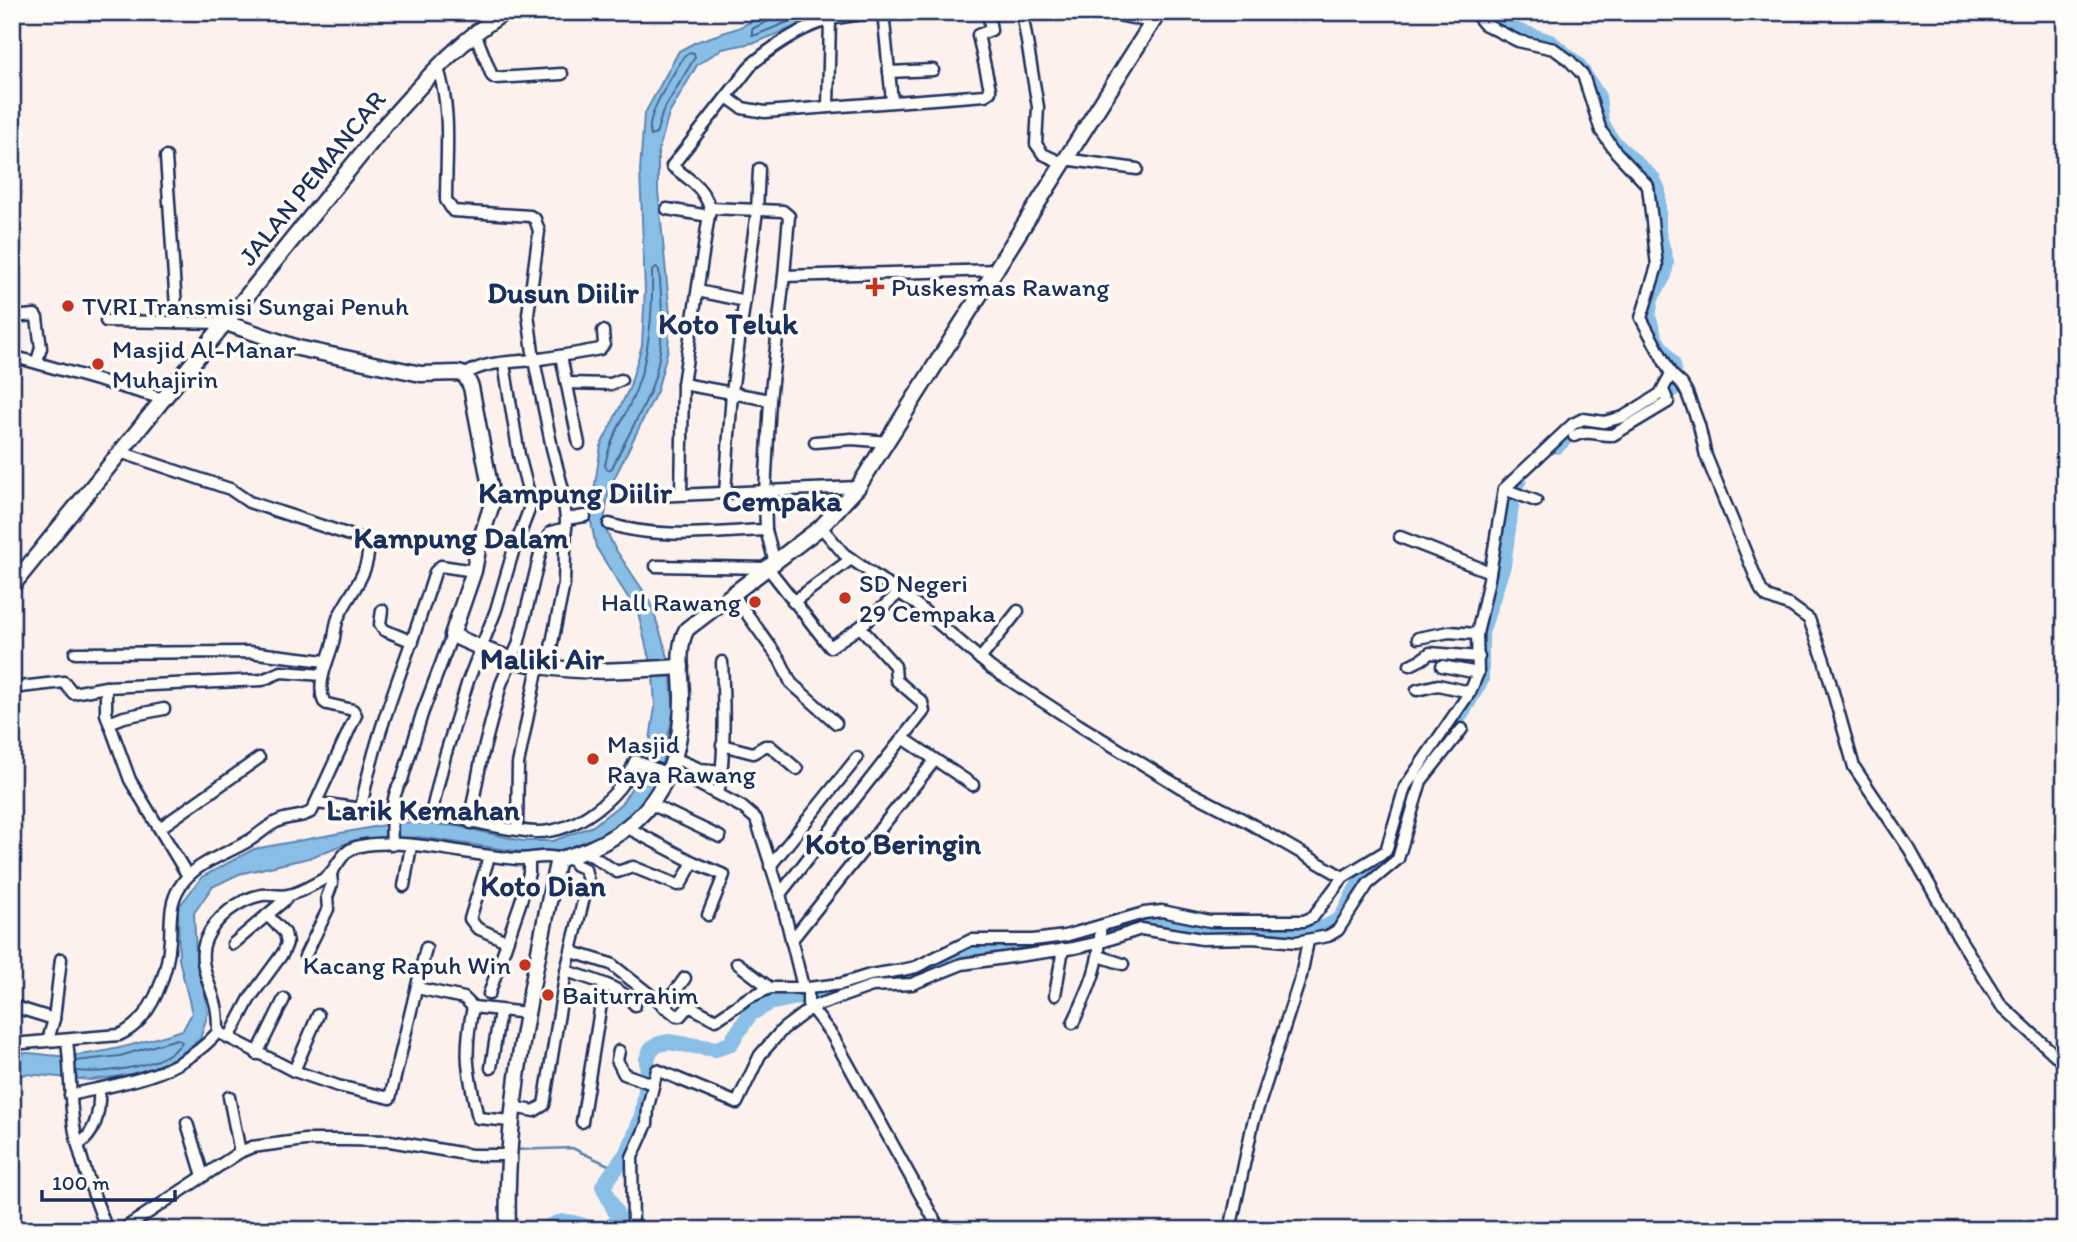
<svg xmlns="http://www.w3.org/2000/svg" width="2077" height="1242" font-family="Itim,sans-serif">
<rect width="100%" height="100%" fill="#fcf1ec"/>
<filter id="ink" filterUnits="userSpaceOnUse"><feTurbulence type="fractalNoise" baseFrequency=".0143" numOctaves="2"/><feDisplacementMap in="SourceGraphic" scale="14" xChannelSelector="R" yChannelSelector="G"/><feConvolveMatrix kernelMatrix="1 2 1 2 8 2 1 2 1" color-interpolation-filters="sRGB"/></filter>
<g filter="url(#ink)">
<path fill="#89bfe6" stroke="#5d85b0" stroke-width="2" d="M772 12H831L757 42 722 49 697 65 669 114 658 152V191L670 314 668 349 657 391 609 489 605 515 606 530 614 547 650 601 669 660 674 711 662 763 653 790 629 816 608 832 574 849 543 855 419 837 352 841 309 858 239 874 212 887 194 913 196 955 208 1013 200 1039 173 1060 142 1073 91 1080 26 1074 12 1077V1055C28 1050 45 1056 61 1056 103 1055 143 1042 183 1030L192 1013 179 959 178 908 202 877 254 849 401 822 456 826 523 841H553L593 826 621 804 646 766 655 707 653 674 638 613 596 547 590 517 601 445 629 389 642 345 645 290 640 171 644 115 679 51 696 42 738 28Z"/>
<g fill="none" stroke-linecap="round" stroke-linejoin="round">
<g stroke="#476994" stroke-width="2">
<polyline points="773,12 770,20 752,29 752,35 756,35 812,12"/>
<path d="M690 52 694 53 695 57 663 111 656 134 651 136C644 115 673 76 684 56Z"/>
<path d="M656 267 659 270C663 311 665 350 651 389 640 416 624 442 612 468L608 470 605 466C609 438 626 417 636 390 650 352 653 311 652 271Z"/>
<path d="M75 1061 120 1056 177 1039 182 1042C166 1067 104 1074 76 1071"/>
</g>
<polyline stroke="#5d85b0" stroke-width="2.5" points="513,1150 572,1148 617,1169"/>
<g stroke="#89bfe6" stroke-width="16">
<polyline points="1483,12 1485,20 1550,42 1578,65 1598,97 1601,122 1612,141 1653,179 1658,190 1658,233 1666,262 1664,275 1651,298 1648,316 1655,339 1673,365 1675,385 1665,398 1616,426 1576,428 1557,446"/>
<path d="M542 1230C549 1227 557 1222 564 1222 582 1221 602 1240 617 1221V1215L603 1186 629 1150 642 1117 648 1076 647 1059 651 1049 659 1044 668 1042 716 1049 730 1044 750 1014 769 1003 862 983 915 977 982 947 1039 948 1161 919 1210 931 1322 929 1340 920 1365 873 1391 854 1417 775 1439 751 1481 680V633L1503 565 1514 485 1519 480"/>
</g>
<g stroke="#1b2f5e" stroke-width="15">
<g id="street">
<polyline points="883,12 892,101"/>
<polyline points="1022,12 1038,107 1036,144 1043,154 1062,163"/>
<polyline points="1103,12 1152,22"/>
<polyline points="475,33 492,76 495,78 562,74"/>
<path d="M437 66C452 107 446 156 446 200L453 211 530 216 535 219 539 231 528 314 534 360 552 448 562 486 566 519 564 584 547 667"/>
<polyline points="889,72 933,70"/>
<polyline points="728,98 742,108 765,112 985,95 990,92 990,89 978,35 991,30 988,12"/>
<polyline points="828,107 830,19"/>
<polyline points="166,157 177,322"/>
<polyline points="1064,159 1137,169"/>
<polyline points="710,208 783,211 789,216 784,276 770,400 765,493 766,530 775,563"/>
<polyline points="667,209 709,216"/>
<polyline points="784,276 998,270"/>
<polyline points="698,291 745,301"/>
<polyline points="12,317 35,315 37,318 41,348 37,361"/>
<polyline points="106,321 226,323"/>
<polyline points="12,356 164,399"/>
<polyline points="561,356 579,444"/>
<polyline points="1671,374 1682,384 1687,393 1699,425 1706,456 1761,590 1767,597 1791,606 1809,619 1824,660 1854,767 1910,850 1958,936 2001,1005 2065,1064"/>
<path d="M465 375C485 360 516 363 540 359 560 356 580 353 600 349L604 344 603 331"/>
<polyline points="567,383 611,384 621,380"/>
<polyline points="683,384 770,400"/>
<path d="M1574 436C1588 429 1598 436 1613 435L1668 402 1663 390"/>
<polyline points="815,442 852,439 888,442"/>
<polyline points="1504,489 1536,501"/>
<polyline points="622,491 655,496 858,487"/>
<polyline points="725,493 732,392 757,211 759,169"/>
<path d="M681 494 683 384 710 208C703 187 689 179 672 166L753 63C775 45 802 27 829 20 845 15 862 15 878 12"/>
<polyline points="566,519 585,516"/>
<path d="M609 524C658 540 715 532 766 530"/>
<polyline points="821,527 844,554 917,605 991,668 1079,725 1180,787 1244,820 1343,877"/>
<polyline points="1400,537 1490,572"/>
<polyline points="656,566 768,568 830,647 860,627 898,594"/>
<polyline points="732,593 780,660 791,683 836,723"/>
<polyline points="793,602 851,559"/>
<polyline points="382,610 380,624 384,630 413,642"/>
<polyline points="1418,638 1449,632 1477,634"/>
<polyline points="75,653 249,652 325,661"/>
<polyline points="980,659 1018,611"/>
<polyline points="1410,665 1422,659 1430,653 1479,657"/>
<polyline points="1442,666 1478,673"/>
<polyline points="106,687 106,714 130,780 188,876"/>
<polyline points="12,688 64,682 73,693 106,687 262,680 281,672 323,675"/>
<polyline points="1417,690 1438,685 1470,692"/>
<polyline points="109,723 124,717 164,709"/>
<polyline points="903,738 973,785"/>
<polyline points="722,745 753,753 765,746 770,746 797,769"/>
<polyline points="674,758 700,769 721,771"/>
<polyline points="670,769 742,807 756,819 780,894 803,987"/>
<path d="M718 794C726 756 724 701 722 662"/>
<path d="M316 803C338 805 359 809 380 811 398 813 417 812 434 814 468 819 500 830 535 832 576 833 620 798 635 761L668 774"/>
<polyline points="651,804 720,837"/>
<path d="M361 808C376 726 411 651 435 572L441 566 474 571"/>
<polyline points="431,814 445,756 468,681 496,610 513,552 529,510 528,490 519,455 504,364"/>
<polyline points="471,823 472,807 481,760 501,684 518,645 542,546 551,532 566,528"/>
<polyline points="160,828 259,758"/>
<polyline points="628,828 693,862 724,875 708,915"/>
<polyline points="517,829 518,764 538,666"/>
<path d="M392 845C391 826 390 795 402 780L422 714 452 635"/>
<polyline points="586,852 617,872 633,867 678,885 681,884 693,862"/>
<polyline points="489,857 470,919 477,928 506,941"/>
<polyline points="770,866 857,758"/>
<polyline points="404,886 411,846"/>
<polyline points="780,894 924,711 922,702 896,680 895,666 860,627"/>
<polyline points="791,941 935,760"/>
<polyline points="233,944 286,899 287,896"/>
<polyline points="572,952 611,964 677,1016 680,1016 686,1009 691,1007 716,1020 748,998 770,988 808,988 841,984 870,975 902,970 916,967 971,940 1033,940 1065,936 1144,913 1162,911 1210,921 1304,921 1313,917 1343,877 1386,851 1405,787 1470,692 1478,673 1477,634 1489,579 1504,489 1573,424 1583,419 1604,422 1623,417 1660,394 1671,374 1641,318 1657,266 1648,186 1616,152 1601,131 1583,75 1569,60 1554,49 1518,41 1484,24 1474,12"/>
<polyline points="305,956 328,909 327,897 332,884 331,874"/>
<polyline points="1099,956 1123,964"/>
<polyline points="737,963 770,988"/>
<path d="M566 971C590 979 619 985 635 1005"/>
<polyline points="417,988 464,998 473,1007 527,1013"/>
<polyline points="808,988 808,1004 832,1035 940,1230"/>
<polyline points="489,994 521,901 529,873 529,859"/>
<polyline points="1055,995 1063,949"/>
<polyline points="12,1006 54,1019"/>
<path d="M473 1007C463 1055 468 1072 478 1118L511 1121"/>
<polyline points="664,1007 685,978"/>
<path d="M1073 1023C1088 991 1102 963 1100 926"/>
<polyline points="218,1032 294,1071 338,1086 390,1098 426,948"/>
<polyline points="229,1038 250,998 283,953 287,943 285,933 267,915"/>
<polyline points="48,1040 54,1019 61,959"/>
<path d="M67 1041C71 1071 69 1102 75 1132 82 1166 95 1198 107 1230"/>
<path d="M12 1044 119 1035C152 1021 168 973 170 940 171 922 169 904 179 888 194 862 226 855 250 840 260 834 269 824 281 820 291 816 303 818 312 811L356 715 353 710 327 704 324 702C316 682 328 662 333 643 336 632 334 623 341 612 354 588 371 570 368 541L249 502 230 489 120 452"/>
<polyline points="619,1051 617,1060 624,1074 653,1084"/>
<polyline points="257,1054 284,999"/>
<polyline points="491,1068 500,1011"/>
<polyline points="294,1071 318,1015"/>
<path d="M70 1095C126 1082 178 1077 218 1032 218 1024 218 1015 216 1006 211 985 196 961 206 939 215 918 239 899 262 895 271 894 280 897 288 895 300 893 312 885 322 880 339 871 338 850 360 846 406 837 470 856 518 859 531 859 548 854 560 859"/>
<polyline points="229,1097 240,1152"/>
<polyline points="513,1107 534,1111 544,1105 566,971 588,881 585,869 576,865 571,856"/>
<polyline points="582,1122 604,985"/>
<polyline points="187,1123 203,1176"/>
<path d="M78 1145C97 1133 100 1109 99 1089"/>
<polyline points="12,1215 12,1213"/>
<polyline points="633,1227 632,1157 647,1124 648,1107 657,1070 737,1103 760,1055 783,1029 812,1007 872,986 912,984 962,964 1074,948 1101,942 1141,929 1202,939 1253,938 1296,942 1328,936 1338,930 1368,884 1398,859 1421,781 1462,729"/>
<polyline points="122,1230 240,1152 252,1147 305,1140 346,1140 390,1141 471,1155 509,1155"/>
<polyline points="1230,1230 1253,1123 1301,976 1308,941"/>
</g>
</g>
<g stroke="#1b2f5e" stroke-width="19">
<g id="secondary">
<path d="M226 323 298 348 421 374 458 373 465 375 471 387 490 486 491 507 479 544 474 571 452 635C480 648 510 661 540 666 586 674 635 670 681 667"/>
<path d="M12 586 385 125C422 84 457 42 505 12"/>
<path d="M508 1230C504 1106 532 984 557 863L560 859C642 837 682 783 682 698 682 677 676 647 687 629L821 527 858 487 1159 12"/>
</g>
</g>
<use href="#street" stroke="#fdfcf7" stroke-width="10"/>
<use href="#secondary" stroke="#fdfcf7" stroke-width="14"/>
</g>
</g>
<g fill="#c8321e" stroke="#fdfcf7" stroke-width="2.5">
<path d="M871.5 276.5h7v7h7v7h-7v7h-7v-7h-7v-7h7z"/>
<circle cx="68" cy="306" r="7"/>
<circle cx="98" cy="364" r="7"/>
<circle cx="845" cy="598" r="7"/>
<circle cx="755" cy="602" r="7"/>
<circle cx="593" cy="759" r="7"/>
<circle cx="525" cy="965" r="7"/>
<circle cx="548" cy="995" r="7"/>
</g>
<g text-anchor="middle" stroke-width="7" stroke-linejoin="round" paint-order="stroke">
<g font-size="26" fill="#1b2f5e" stroke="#fdfcf7">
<text transform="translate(312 178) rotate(-51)" y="9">JALAN PEMANCAR</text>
</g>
<g font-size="26" fill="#1b2f5e" stroke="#fdfcf7" text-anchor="start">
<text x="891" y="296">Puskesmas Rawang</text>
<text x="82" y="315">TVRI Transmisi Sungai Penuh</text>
<text x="112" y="358">Masjid Al-Manar<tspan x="112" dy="30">Muhajirin</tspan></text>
<text x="859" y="592">SD Negeri<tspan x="859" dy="30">29 Cempaka</tspan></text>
<text x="741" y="611" text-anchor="end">Hall Rawang</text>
<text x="607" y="753">Masjid<tspan x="607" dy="30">Raya Rawang</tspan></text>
<text x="511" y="974" text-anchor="end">Kacang Rapuh Win</text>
<text x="562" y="1004">Baiturrahim</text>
</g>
<g font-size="30" font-weight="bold" fill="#1b2f5e" stroke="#fdfcf7">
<text x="563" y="303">Dusun Diilir</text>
<text x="728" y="334">Koto Teluk</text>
<text x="575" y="503">Kampung Diilir</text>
<text x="782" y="511">Cempaka</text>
<text x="461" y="548">Kampung Dalam</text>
<text x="542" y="669">Maliki Air</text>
<text x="423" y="820">Larik Kemahan</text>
<text x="893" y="854">Koto Beringin</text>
<text x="543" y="896">Koto Dian</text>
</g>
</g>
<rect width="2077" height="1242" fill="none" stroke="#fdfcf7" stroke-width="42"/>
<rect x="21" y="21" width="2035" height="1200" fill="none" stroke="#1b2f5e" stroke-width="2.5" filter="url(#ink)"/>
<path d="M42 1190v10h133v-10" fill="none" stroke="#1b2f5e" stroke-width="3.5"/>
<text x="52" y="1190" font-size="21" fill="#1b2f5e" stroke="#fdfcf7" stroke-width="5" paint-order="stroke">100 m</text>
</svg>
